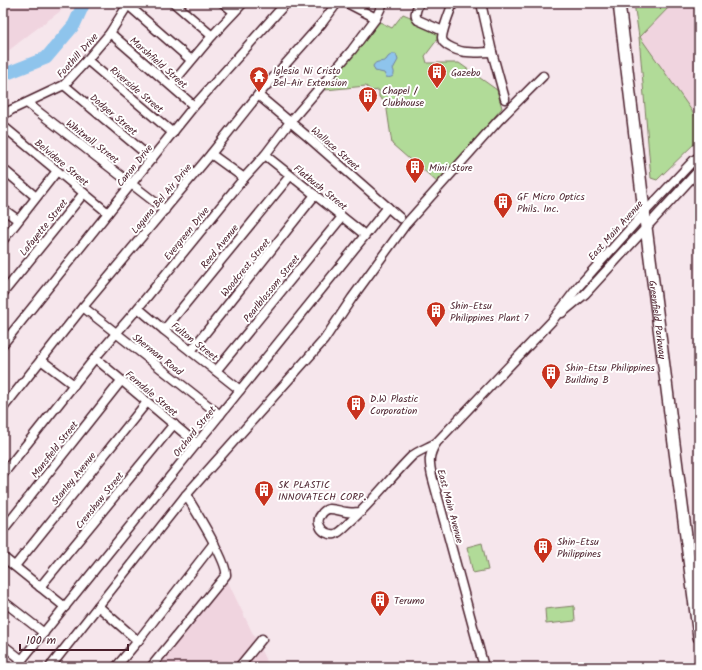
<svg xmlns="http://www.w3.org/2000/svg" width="702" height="670" font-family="Kalam,sans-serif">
<rect width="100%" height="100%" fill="#f6e6ec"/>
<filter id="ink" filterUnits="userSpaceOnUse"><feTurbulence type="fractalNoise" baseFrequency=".025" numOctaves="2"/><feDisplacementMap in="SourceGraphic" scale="8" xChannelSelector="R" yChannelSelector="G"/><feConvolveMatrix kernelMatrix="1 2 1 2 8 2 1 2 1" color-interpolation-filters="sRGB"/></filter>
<g filter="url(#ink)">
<g fill="#f0d4df">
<polygon points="3,3 69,3 66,7 31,33 3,55"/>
<polygon points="673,3 699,3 699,121 640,37"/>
<polygon points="226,578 269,667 154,667"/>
</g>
<g fill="#b1db98" stroke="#7e7d62">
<polygon points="634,3 673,3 640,37 699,121 699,139 657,180 651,178 639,37"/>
<polygon points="403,14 440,29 437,40 425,56 427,63 459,63 497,90 502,108 438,183 419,166 409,159 392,144 386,103 379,97 379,90 372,91 366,86 325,90 324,87 380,22 392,28"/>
<polygon points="482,543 488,570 473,573 467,547"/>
<polygon points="574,606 575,621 546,624 545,609"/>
</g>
<path fill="#8ec4ec" stroke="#73829f" d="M392 54H396L398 60 393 69C396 74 393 79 386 77L384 73 375 71 373 66C376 60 381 63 386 60L388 57Z"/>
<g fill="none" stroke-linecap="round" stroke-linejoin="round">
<polyline stroke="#8ec4ec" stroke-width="13" points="3,75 46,58 74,25 84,3"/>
<g stroke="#4a1f2b" stroke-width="11">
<g id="street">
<polyline points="174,3 212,36"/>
<polyline points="223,3 234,12"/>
<polyline points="347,3 376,18"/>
<path d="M419 3C417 9 413 15 418 20L443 31"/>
<path d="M453 3C450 11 442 31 442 38 442 46 461 52 467 52 475 53 484 52 492 52"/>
<polyline points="481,3 492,52 505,99"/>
<polyline points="128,5 191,60"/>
<polyline points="110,33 194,106"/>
<polyline points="87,60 173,133"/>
<polyline points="64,85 152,159"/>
<polyline points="171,85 212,36 243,3"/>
<polyline points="258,95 308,137 400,218"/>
<polyline points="27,103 165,210"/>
<polyline points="3,115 11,110 64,85 87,60 110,33 129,3"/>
<polyline points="3,126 108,213"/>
<polyline points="211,154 244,178"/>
<polyline points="265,155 365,235"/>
<polyline points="3,169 36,197"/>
<polyline points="3,209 18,220"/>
<polyline points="3,240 57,171"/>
<polyline points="3,293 84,193"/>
<polyline points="83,307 220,415"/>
<polyline points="138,308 164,330 240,390"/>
<polyline points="562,313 585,294 699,170"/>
<polyline points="164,330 290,176"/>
<polyline points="3,344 132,183 194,106 286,3"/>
<polyline points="191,351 315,195"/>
<polyline points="95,358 197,444"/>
<polyline points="41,360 74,385"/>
<polyline points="216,371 342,217"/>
<polyline points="3,408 83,307 211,154 258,95 322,23 337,3"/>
<polyline points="3,474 95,358 138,308 244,178 265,155 290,122 352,50 376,18 383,3"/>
<path d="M361 512C356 512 351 513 346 512 337 511 327 504 321 515 318 518 318 523 320 526 322 532 329 535 335 534 341 532 346 525 351 521 373 501 391 477 412 456 418 451 429 447 436 443"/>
<polyline points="3,530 121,381"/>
<polyline points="3,557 65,607"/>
<polyline points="15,566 147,402"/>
<polyline points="40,587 174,424"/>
<polyline points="3,601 44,633"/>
<polyline points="98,606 138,641"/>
<polyline points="3,645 22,660"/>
<polyline points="16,667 388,207"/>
<polyline points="50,667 186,495 324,340 352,298 406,224 498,121 543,76"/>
<polyline points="116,667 138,641 214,543"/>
<path d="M151 667 226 575C228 563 194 508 186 495"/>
<polyline points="239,667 262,639"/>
<path d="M484 667 432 476C429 462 428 456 436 443L552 321 578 287 645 212 694 160 699 157"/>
</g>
</g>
<g stroke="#4a1f2b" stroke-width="14">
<g id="secondary">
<path id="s1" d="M619 3 646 227 699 637"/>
</g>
</g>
<use href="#street" stroke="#fff" stroke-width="8"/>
<use href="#secondary" stroke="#fff" stroke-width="11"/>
</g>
</g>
<defs>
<g id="building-pin" transform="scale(1)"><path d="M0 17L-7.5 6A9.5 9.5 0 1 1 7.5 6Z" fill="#c8321e" stroke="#fff"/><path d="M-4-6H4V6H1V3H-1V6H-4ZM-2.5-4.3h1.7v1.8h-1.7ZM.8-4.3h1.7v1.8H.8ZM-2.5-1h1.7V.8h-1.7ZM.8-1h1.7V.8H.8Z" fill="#fff"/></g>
<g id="temple-pin" transform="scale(1)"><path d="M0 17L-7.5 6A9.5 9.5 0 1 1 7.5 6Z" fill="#c8321e" stroke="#fff"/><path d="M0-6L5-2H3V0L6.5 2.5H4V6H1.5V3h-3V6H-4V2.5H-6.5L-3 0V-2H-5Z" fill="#fff"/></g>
</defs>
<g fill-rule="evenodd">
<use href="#building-pin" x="437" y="72"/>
<use href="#temple-pin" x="259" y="76"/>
<use href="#building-pin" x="368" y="96"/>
<use href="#building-pin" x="415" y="167"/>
<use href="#building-pin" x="503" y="202"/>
<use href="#building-pin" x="436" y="311"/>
<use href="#building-pin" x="551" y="373"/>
<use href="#building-pin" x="356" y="404"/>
<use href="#building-pin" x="264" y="490"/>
<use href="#building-pin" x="543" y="547"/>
<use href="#building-pin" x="380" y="600"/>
</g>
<g text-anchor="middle" stroke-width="4" stroke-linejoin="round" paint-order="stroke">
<g font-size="10" fill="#4a1f2b" stroke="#fff">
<text transform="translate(77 55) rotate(-48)" y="4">Foothill Drive</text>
<text transform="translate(159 62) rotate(41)" y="4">Marshfield Street</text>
<text transform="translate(137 89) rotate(40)" y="4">Riverside Street</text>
<text transform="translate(114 114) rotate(40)" y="4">Dodger Street</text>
<text transform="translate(93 141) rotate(38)" y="4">Whitnall Street</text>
<text transform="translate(336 148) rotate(41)" y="4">Wallace Street</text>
<text transform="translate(62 162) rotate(40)" y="4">Belvidere Street</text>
<text transform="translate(134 165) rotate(-51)" y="4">Canon Drive</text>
<text transform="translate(321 187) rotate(39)" y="4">Flatbush Street</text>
<text transform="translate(161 198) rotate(-50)" y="4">Laguna Bel Air Drive</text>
<text transform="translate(43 227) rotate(-51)" y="4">Lafayette Street</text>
<text transform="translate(615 230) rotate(-48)" y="4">East Main Avenue</text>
<text transform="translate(186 233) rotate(-51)" y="4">Evergreen Drive</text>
<text transform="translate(219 246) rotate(-51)" y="4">Reed Avenue</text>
<text transform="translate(245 267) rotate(-51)" y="4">Woodcrest Street</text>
<text transform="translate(271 288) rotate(-51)" y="4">Pearlblossom Street</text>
<text dy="4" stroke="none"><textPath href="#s1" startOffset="319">Greenfield Parkway</textPath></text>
<text transform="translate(195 341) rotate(38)" y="4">Fulton Street</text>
<text transform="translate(158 354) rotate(38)" y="4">Sherman Road</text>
<text transform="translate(152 393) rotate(40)" y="4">Ferndale Street</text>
<text transform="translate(194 431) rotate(-51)" y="4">Orchard Street</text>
<text transform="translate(54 449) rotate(-52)" y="4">Mansfield Street</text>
<text transform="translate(73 478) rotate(-51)" y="4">Stanley Avenue</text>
<text transform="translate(99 500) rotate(-51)" y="4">Crenshaw Street</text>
<text transform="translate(451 506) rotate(75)" y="4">East Main Avenue</text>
</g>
<g font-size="10" fill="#4a1f2b" stroke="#fff" text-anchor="start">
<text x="273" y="74">Iglesia Ni Cristo<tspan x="273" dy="12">Bel-Air Extension</tspan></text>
<text x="451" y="76">Gazebo</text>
<text x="382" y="94">Chapel /<tspan x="382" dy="12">Clubhouse</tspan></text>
<text x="429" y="171">Mini Store</text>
<text x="517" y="200">GF Micro Optics<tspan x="517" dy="12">Phils. Inc.</tspan></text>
<text x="450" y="309">Shin-Etsu<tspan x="450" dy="12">Philippines Plant 7</tspan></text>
<text x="565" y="371">Shin-Etsu Philippines<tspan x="565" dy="12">Building B</tspan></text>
<text x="370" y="402">D.W Plastic<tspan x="370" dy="12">Corporation</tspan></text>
<text x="278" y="488">SK PLASTIC<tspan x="278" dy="12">INNOVATECH CORP.</tspan></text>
<text x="557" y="545">Shin-Etsu<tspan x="557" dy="12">Philippines</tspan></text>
<text x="394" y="604">Terumo</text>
</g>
</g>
<rect width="702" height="670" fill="none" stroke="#fff" stroke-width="16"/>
<rect x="8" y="8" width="686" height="654" fill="none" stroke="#4a1f2b" stroke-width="1.5" filter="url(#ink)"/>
<path d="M20 644v6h108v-6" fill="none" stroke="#4a1f2b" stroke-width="2"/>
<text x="26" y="644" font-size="12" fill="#4a1f2b" stroke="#ffffff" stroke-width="3" paint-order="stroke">100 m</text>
</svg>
